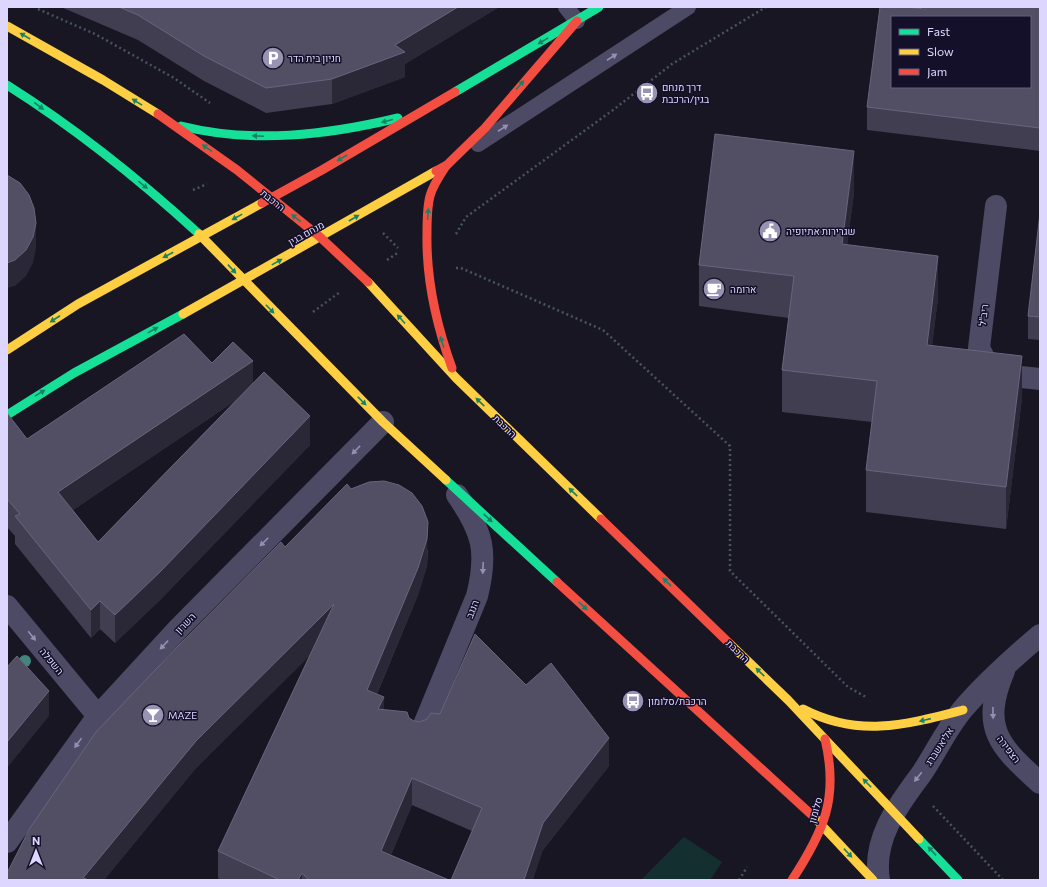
<svg xmlns="http://www.w3.org/2000/svg" width="1047" height="887" font-family="Commissioner,Heebo,sans-serif">
<rect width="100%" height="100%" fill="#181623"/>
<polygon fill="#132f30" points="684,837 722,862 710,880 641,880"/>
<g fill="none" stroke-linecap="round" stroke-linejoin="round">
<g stroke="#465363" stroke-width="2.5" stroke-dasharray="2 3" stroke-linecap="butt">
<polyline points="38,9 95,34 174,78 210,103"/>
<polyline points="193,190 207,184"/>
<polyline points="383,233 398,248"/>
<polyline points="456,234 466,217 613,110 672,64 766,7"/>
<polyline points="387,260 399,252"/>
<polyline points="456,268 461,268 603,330 730,446 730,571 848,687 866,697"/>
<polyline points="313,312 340,292"/>
<polyline points="933,806 1003,880"/>
<polyline points="739,880 747,867"/>
</g>
<g stroke="#4c4a64" stroke-width="16">
<polyline points="566,7 577,21"/>
<polyline points="478,144 688,7"/>
</g>
<g stroke="#4c4a64" stroke-width="22">
<polyline points="996,206 979,348 992,374 1040,379"/>
<polyline points="7,606 98,716"/>
<path d="M1004 671C980 728 999 746 1040 783"/>
<path d="M419 737 477 596C488 552 483 532 457 495"/>
<polyline points="7,842 98,716 179,628 383,422"/>
<path d="M879 880C872 838 899 804 922 773 936 752 947 728 963 709 986 682 1013 658 1040 635"/>
</g>
<g stroke="#16e098" stroke-width="9">
<path d="M7 85C75 128 140 180 199 234"/>
<polyline points="455,92 599,7"/>
<path d="M181 126C253 144 327 135 398 118"/>
<polyline points="7,415 74,373 183,314"/>
<polyline points="446,480 557,582"/>
<polyline points="919,839 958,880"/>
</g>
<g stroke="#ffcf43" stroke-width="9">
<polyline points="7,26 103,80 158,114"/>
<polyline points="199,234 383,422 446,480"/>
<polyline points="368,282 456,378 601,519"/>
<polyline points="183,314 436,171"/>
<polyline points="7,350 78,304 262,203"/>
<polyline points="730,644 788,700 919,839"/>
<path d="M803 709C859 738 905 725 963 710"/>
<polyline points="814,817 873,880"/>
</g>
<g stroke="#f24e42" stroke-width="9">
<polyline points="158,114 237,170 320,237 368,282"/>
<path d="M446 166C440 175 433 185 430 196 427 207 427 220 427 233 426 280 436 324 452 368"/>
<polyline points="436,171 447,165 485,128 577,21"/>
<polyline points="262,203 322,170 455,92"/>
<polyline points="601,519 730,644"/>
<polyline points="557,582 814,817"/>
<path d="M792 880C824 831 839 798 825 739"/>
</g>
</g>
<circle fill="#40867c" cx="25" cy="661" r="6"/>
<g fill="#423e52" fill-rule="evenodd">
<polygon points="61,7 499,7 405,64 405,77 332,104 266,113 204,81 138,40"/>
<polygon points="1040,7 1040,151 867,130 867,107 925,9"/>
<polygon points="854,193 847,245 938,298 932,345 1022,398 1006,529 866,512 866,470 872,422 782,412 782,370 789,318 699,306 699,265"/>
<polygon points="1040,213 1040,340 1028,339 1028,316"/>
<path d="M212 363 253 383 310 445 160 600 115 643 100 629 91 638 15 544V536L7 527V413L27 439ZM235 401 98 542 73 510Z"/>
<polygon points="351,489 428,550 427,566 418,595 377,694 384,710 409,718 414,721 420,722 440,714 526,685 609,766 543,850 472,831 412,805 391,855 449,880 221,880 218,878 218,851 310,655 196,768 104,880 7,880 285,547"/>
</g>
<g fill="#2a2737">
<polygon points="458,7 499,7 405,64 405,77 332,104 332,79 395,45"/>
<polygon points="854,151 854,193 842,286 842,244"/>
<polygon points="36,223 36,248 33,263 26,276 15,286 7,288 7,263"/>
<polygon points="938,256 938,298 927,387 927,345"/>
<polygon points="1022,356 1022,398 1006,529 1006,487"/>
<polygon points="253,361 253,389 58,520 58,492"/>
<polygon points="310,416 310,445 160,600 115,643 115,615"/>
<polygon points="428,522 427,566 418,595 367,717 367,690"/>
<polygon points="100,601 100,629 91,638 91,610"/>
<polygon points="334,604 334,632 196,768 104,880 83,880 83,878 196,741"/>
<polygon points="49,691 49,716 7,768 7,742"/>
<polygon points="384,697 384,725 378,709"/>
<polygon points="609,738 609,766 543,850 533,880 524,880 543,823"/>
<polygon points="412,778 412,805 381,878 381,851"/>
<polygon points="302,873 302,880 298,880"/>
</g>
<g fill="#524f65" stroke="#68647d" fill-rule="evenodd">
<polygon points="119,7 458,7 395,45 405,52 332,79 266,88 204,56 138,15"/>
<path d="M880 7H905L925 9 926 7H1040V128L867 107ZM892 17H1030V87H892Z"/>
<polygon points="715,134 854,151 842,244 938,256 927,345 1022,356 1006,487 866,470 877,381 782,370 794,276 699,265"/>
<polygon points="7,175 20,183 29,195 34,208 36,223 33,237 26,250 15,260 7,263"/>
<polygon points="1040,213 1040,317 1028,316"/>
<polygon points="184,334 212,363 233,342 253,361 58,492 98,542 264,372 310,416 160,572 115,615 100,601 91,610 15,516 20,514 7,499 7,413 27,439"/>
<polygon points="384,481 399,485 412,493 422,506 428,522 427,539 418,568 367,690 384,697 378,709 407,712 409,718 414,721 420,722 427,719 431,713 440,714 475,634 526,685 551,663 609,738 543,823 524,880 451,880 482,808 412,778 381,851 449,880 309,880 302,873 298,880 280,880 218,851 334,604 196,741 83,878 89,880 7,880 7,873 30,828 96,732 179,645 281,542 285,547 347,484 351,489 369,482"/>
<polygon points="17,656 49,691 7,742 7,667"/>
</g>
<defs><path id="oneway-solid" d="M-6-.8H1V-3.2L6.5 0L1 3.2V.8H-6Z"/></defs>
<g fill="#168266">
<use href="#oneway-solid" transform="translate(25 36) rotate(-150)"/>
<use href="#oneway-solid" transform="translate(543 41) rotate(149)"/>
<use href="#oneway-solid" transform="translate(520 85) rotate(-49)"/>
<use href="#oneway-solid" transform="translate(137 102) rotate(-148)"/>
<use href="#oneway-solid" transform="translate(39 106) rotate(37)"/>
<use href="#oneway-solid" transform="translate(387 121) rotate(166)"/>
<use href="#oneway-solid" transform="translate(258 136) rotate(-178)"/>
<use href="#oneway-solid" transform="translate(207 148) rotate(-145)"/>
<use href="#oneway-solid" transform="translate(342 158) rotate(150)"/>
<use href="#oneway-solid" transform="translate(143 185) rotate(39)"/>
<use href="#oneway-solid" transform="translate(428 214) rotate(-86)"/>
<use href="#oneway-solid" transform="translate(237 217) rotate(151)"/>
<use href="#oneway-solid" transform="translate(296 218) rotate(-142)"/>
<use href="#oneway-solid" transform="translate(354 218) rotate(-30)"/>
<use href="#oneway-solid" transform="translate(168 255) rotate(152)"/>
<use href="#oneway-solid" transform="translate(277 262) rotate(-29)"/>
<use href="#oneway-solid" transform="translate(232 269) rotate(47)"/>
<use href="#oneway-solid" transform="translate(270 309) rotate(46)"/>
<use href="#oneway-solid" transform="translate(55 319) rotate(147)"/>
<use href="#oneway-solid" transform="translate(401 319) rotate(-132)"/>
<use href="#oneway-solid" transform="translate(153 330) rotate(-29)"/>
<use href="#oneway-solid" transform="translate(442 342) rotate(-108)"/>
<use href="#oneway-solid" transform="translate(40 393) rotate(-31)"/>
<use href="#oneway-solid" transform="translate(362 401) rotate(45)"/>
<use href="#oneway-solid" transform="translate(480 402) rotate(-136)"/>
<use href="#oneway-solid" transform="translate(573 492) rotate(-136)"/>
<use href="#oneway-solid" transform="translate(488 518) rotate(43)"/>
<use href="#oneway-solid" transform="translate(667 582) rotate(-136)"/>
<use href="#oneway-solid" transform="translate(583 606) rotate(43)"/>
<use href="#oneway-solid" transform="translate(760 672) rotate(-136)"/>
<use href="#oneway-solid" transform="translate(925 720) rotate(167)"/>
<use href="#oneway-solid" transform="translate(867 783) rotate(-134)"/>
<use href="#oneway-solid" transform="translate(932 851) rotate(-133)"/>
<use href="#oneway-solid" transform="translate(848 853) rotate(47)"/>
</g>
<g fill="#9490b2">
<use href="#oneway-solid" transform="translate(612 57) rotate(-33)"/>
<use href="#oneway-solid" transform="translate(503 128) rotate(-33)"/>
<use href="#oneway-solid" transform="translate(356 450) rotate(134)"/>
<use href="#oneway-solid" transform="translate(264 542) rotate(135)"/>
<use href="#oneway-solid" transform="translate(483 568) rotate(92)"/>
<use href="#oneway-solid" transform="translate(32 636) rotate(51)"/>
<use href="#oneway-solid" transform="translate(164 645) rotate(133)"/>
<use href="#oneway-solid" transform="translate(993 713) rotate(89)"/>
<use href="#oneway-solid" transform="translate(78 743) rotate(126)"/>
<use href="#oneway-solid" transform="translate(918 777) rotate(128)"/>
</g>
<defs>
<g id="parking-disc" transform="scale(1.15)"><circle r="9.5" fill="#9893b2" stroke="#151029"/><path d="M-3.5-5.5H1a3.5 3.5 0 0 1 0 7H-1V5.5H-3.5ZM-1-3.4V-.6H.8a1.4 1.4 0 0 0 0-2.8Z" fill="#fff"/></g>
<g id="bus-disc" transform="scale(1.15)"><circle r="9.5" fill="#9893b2" stroke="#151029"/><path d="M-5-6H5V4H4V6H2V4H-2V6H-4V4H-5ZM-3.5-4V0h7V-4ZM-3.5 1.2v1.5H-2V1.2ZM2 1.2v1.5H3.5V1.2Z" fill="#fff"/></g>
<g id="civic-disc" transform="scale(1.15)"><circle r="9.5" fill="#9893b2" stroke="#151029"/><path d="M-.6-6.5H3V-4.5H.6V-3L4-1V1h2V6H-6V1h2V-1L-.6-3ZM-1.2 2.5V6h2.4V2.5Z" fill="#fff"/></g>
<g id="cafe-disc" transform="scale(1.15)"><circle r="9.5" fill="#9893b2" stroke="#151029"/><path d="M-5.5-4.5H6V0H3Q3 3.5 0 3.5H-2.5Q-5.5 3.5-5.5 0ZM3-3.2v2h1.7v-2ZM-6 4.5H4V6H-6Z" fill="#fff"/></g>
<g id="bar-disc" transform="scale(1.15)"><circle r="9.5" fill="#9893b2" stroke="#151029"/><path d="M-6-5H6L.8 .8V4.5H3.5V6h-7V4.5H-.8V.8Z" fill="#fff"/></g>
</defs>
<g fill-rule="evenodd">
<use href="#parking-disc" x="273" y="58"/>
<use href="#bus-disc" x="647" y="93"/>
<use href="#civic-disc" x="770" y="231"/>
<use href="#cafe-disc" x="714" y="289"/>
<use href="#bus-disc" x="633" y="701"/>
<use href="#bar-disc" x="153" y="715"/>
</g>
<g text-anchor="middle" stroke-width="3" stroke-linejoin="round" paint-order="stroke">
<g font-size="10" fill="#ddd7ff" stroke="#151029" text-anchor="start">
<text x="288" y="62">חניון בית הדר</text>
<text x="662" y="91">דרך מנחם<tspan x="662" dy="12">בגין/הרכבת</tspan></text>
<text x="786" y="235">שגרירות אתיופיה</text>
<text x="730" y="293">ארומה</text>
<text x="648" y="705">הרכבת/סלומון</text>
<text x="168" y="719">MAZE</text>
</g>
<g font-size="10" fill="#ddd7ff" stroke="#151029">
<text transform="translate(273 200) rotate(39)" y="4">הרכבת</text>
<text transform="translate(306 233) rotate(-29)" y="4">מנחם בגין</text>
<text transform="translate(983 315) rotate(-83)" y="4">ריב"ל</text>
<text transform="translate(505 426) rotate(44)" y="4">הרכבת</text>
<text transform="translate(472 609) rotate(-68)" y="4">הנגב</text>
<text transform="translate(185 623) rotate(-46)" y="4">השרון</text>
<text transform="translate(738 651) rotate(44)" y="4">הרכבת</text>
<text transform="translate(52 661) rotate(51)" y="4">השפלה</text>
<text transform="translate(939 746) rotate(-57)" y="4">אליאשברג</text>
<text transform="translate(1009 749) rotate(53)" y="4">הצפירה</text>
<text transform="translate(815 810) rotate(-74)" y="4">סלומון</text>
</g>
</g>
<rect width="1047" height="887" fill="none" stroke="#ddd7ff" stroke-width="16"/>
<rect x="891" y="16" width="140" height="72" fill="#151029" stroke="#65607f"/>
<rect x="899" y="29" width="20" height="6" fill="#16e098" stroke="#65607f"/>
<text x="927" y="36" font-size="12" fill="#ddd7ff">Fast</text>
<rect x="899" y="49" width="20" height="6" fill="#ffcf43" stroke="#65607f"/>
<text x="927" y="56" font-size="12" fill="#ddd7ff">Slow</text>
<rect x="899" y="69" width="20" height="6" fill="#f24e42" stroke="#65607f"/>
<text x="927" y="76" font-size="12" fill="#ddd7ff">Jam</text>
<g transform="translate(36 851)" stroke="#151029" stroke-width="3" paint-order="stroke">
<path d="M0-3L7 15L0 10L-7 15Z" fill="#ddd7ff"/>
<text y="-6" font-size="11" font-weight="bold" text-anchor="middle" fill="#ddd7ff">N</text>
</g>
</svg>
